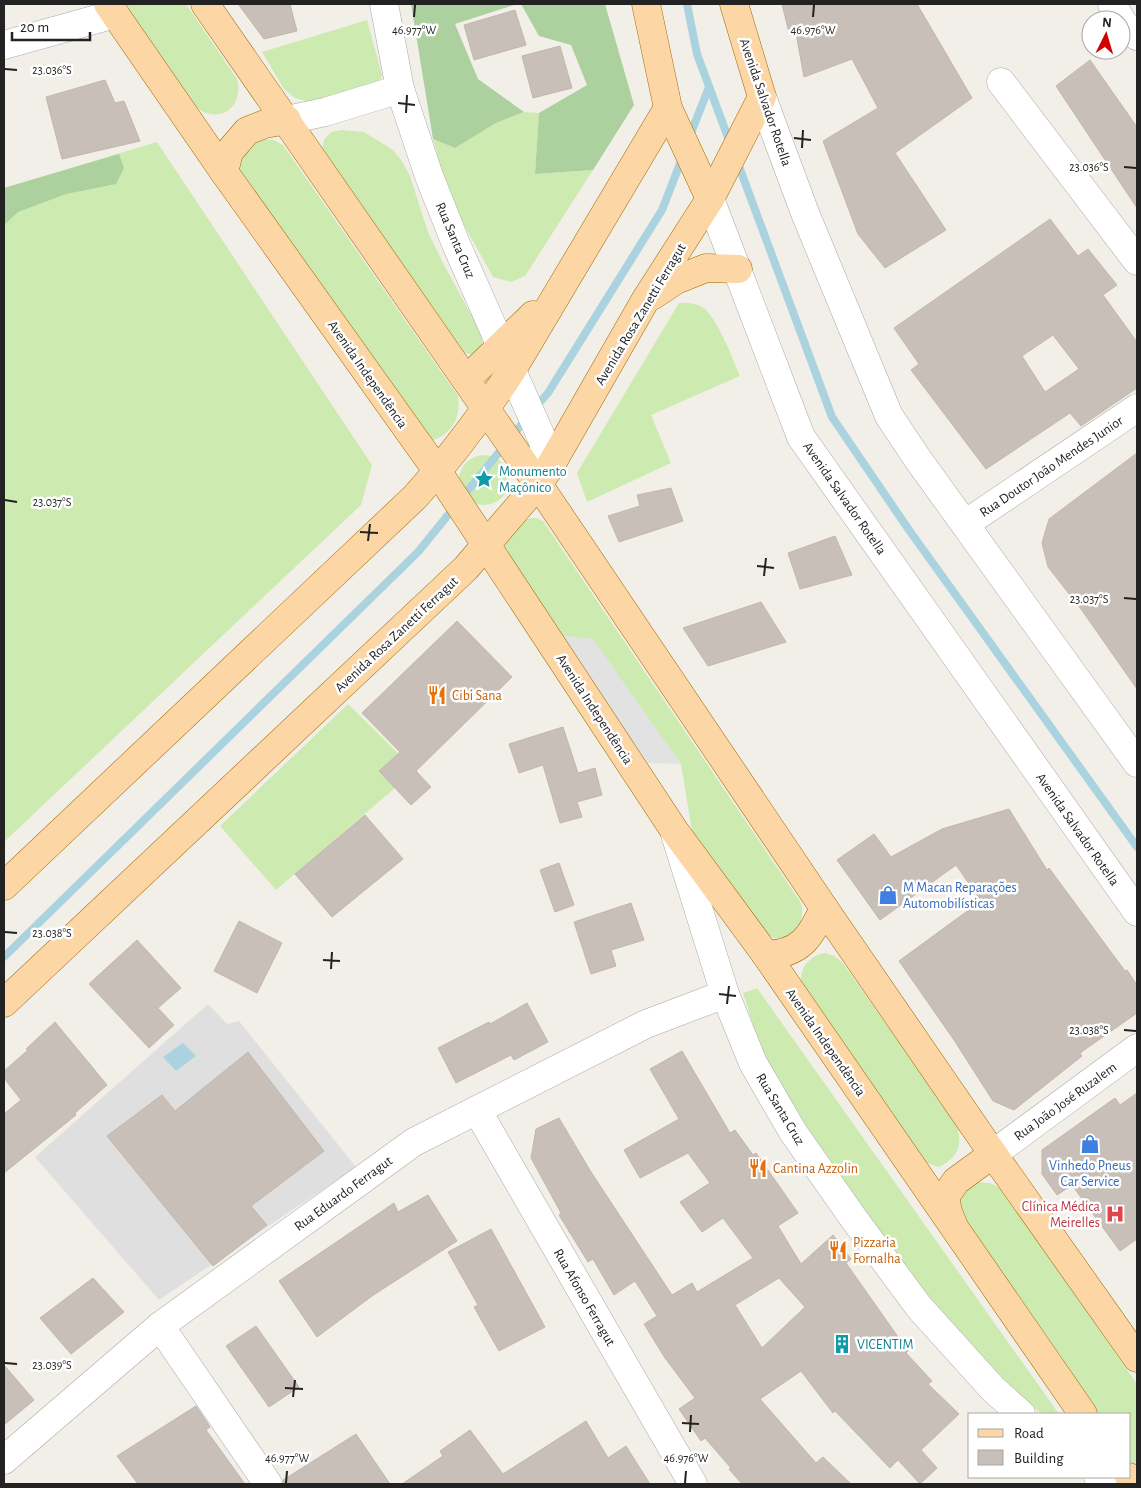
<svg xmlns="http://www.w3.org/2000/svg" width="1141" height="1488" font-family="'Alegreya Sans',sans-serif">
<rect width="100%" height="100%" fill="#f2efe9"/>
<polygon fill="#e0dfdf" points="208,1004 227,1024 239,1021 356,1167 159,1300 35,1157"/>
<g fill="#cdebb0">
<path d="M125 4H186L237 79C245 108 217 126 195 106Z"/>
<polygon points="367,20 382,75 379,84 310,102 295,98 284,89 262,52"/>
<polygon points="524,112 539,113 535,174 593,170 525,276 511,282 493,277 451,202 433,139 455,148 496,123"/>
<polygon points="342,130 364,132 393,150 402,161 410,176 428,232 443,263 475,322 482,338 482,351 476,355 460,353 322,150 324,140 331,132"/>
<path d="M262 139 274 140 283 145 458 396C461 418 452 434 431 441L239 174C237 157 247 144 262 139Z"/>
<polygon points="157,142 372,465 361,505 4,842 4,188"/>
<path d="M679 303C688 303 695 303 702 307 717 316 733 360 740 376L651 415 671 463 587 502 577 473Z"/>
<circle cx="484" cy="480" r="25"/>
<path d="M530 518H536L543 521 801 903C806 919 796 941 776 938 773 938 769 935 765 934L692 831 681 764 558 635 503 546 522 523Z"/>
<polygon points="348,704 398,753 379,771 395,788 276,890 220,826"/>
<path d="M825 953 834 956 842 962 956 1123C963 1144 959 1157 939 1167L920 1161 801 986C799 969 808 956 825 953Z"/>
<polygon points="757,988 1059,1414 1042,1414 1017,1395 920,1293 845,1188 768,1071 743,993"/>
<path d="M977 1182 990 1183 1001 1188 1137 1384V1474L1130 1463V1414H1096L960 1216C957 1196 960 1194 977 1182Z"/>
</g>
<g fill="#add19e">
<polygon points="411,4 517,4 455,24 478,79 524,112 496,123 455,148 433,139"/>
<polygon points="521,4 605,4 634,105 593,170 535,174 539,113 587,85 571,45 539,36"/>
<polygon points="119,154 124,168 116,184 66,194 18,212 4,225 4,188"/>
</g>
<polygon fill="#e2e2e2" points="558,635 593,639 681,764 648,763"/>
<polygon fill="#aad3df" points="183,1043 196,1056 176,1071 163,1057"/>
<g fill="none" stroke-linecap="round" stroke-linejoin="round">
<g stroke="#aad3df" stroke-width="8">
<polyline points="687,4 697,54 730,143"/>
<polyline points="689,138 709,87"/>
<polyline points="737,161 832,417 909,530 1137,847"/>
<polyline points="535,408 548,393 662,210 683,156"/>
<polyline points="4,957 418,552 526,419"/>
</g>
</g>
<g fill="#c7bfb8" stroke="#c4b6ab" fill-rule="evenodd">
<polygon points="238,4 290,4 297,31 264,39"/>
<polygon points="782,4 917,4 972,98 895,153 946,230 885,268 858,234 823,141 878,108 852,59 804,77 795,28 788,29"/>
<polygon points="515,10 526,45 474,60 464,25"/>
<polygon points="560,46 572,88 533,98 522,56"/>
<polygon points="1090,60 1137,127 1137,208 1056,86"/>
<polygon points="105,80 115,103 124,101 140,141 62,159 46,97"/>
<path d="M1050 219 1078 256 1088 249 1117 285 1103 295 1137 342V388L1081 426 1070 413 986 469 911 370 919 364 894 328ZM1053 335 1079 369 1045 392 1022 356Z"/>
<polygon points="1137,453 1137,689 1081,609 1048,567 1042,543 1049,519"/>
<polygon points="671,488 683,521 619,542 608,516 640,506 637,495"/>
<polygon points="835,536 852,575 800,589 788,553"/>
<polygon points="761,602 786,642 708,666 683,628"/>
<polygon points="457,621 512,677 416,771 431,787 411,805 379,771 400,752 362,713"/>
<polygon points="563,727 578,773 595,768 602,795 577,802 582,817 560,823 543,765 519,773 509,744"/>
<polygon points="1009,809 1047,870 1049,868 1125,971 1127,970 1137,985 1137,1013 1080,1053 1082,1056 1014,1110 993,1101 954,1040 899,961 981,901 956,865 880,920 837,860 874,834 891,857 942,829"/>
<polygon points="365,815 403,859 332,917 295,874"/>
<polygon points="559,863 574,905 555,912 540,870"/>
<polygon points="631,903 644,940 611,950 616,966 591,974 574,922"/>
<polygon points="239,921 282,943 257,993 214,971"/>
<polygon points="137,940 181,988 158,1008 174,1025 149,1048 89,984"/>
<polygon points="527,1003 548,1042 514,1060 511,1055 456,1083 438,1048 489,1022 490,1024"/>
<polygon points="55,1022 107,1085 75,1113 76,1115 4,1173 4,1114 21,1100 4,1078 4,1071 28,1050 26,1049"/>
<path d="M682 1051 730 1133 735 1130 753 1155 756 1153 798 1213 778 1226 801 1264 833 1235 851 1259 846 1263 908 1351 906 1353 932 1381 928 1384 959 1414 921 1450 937 1468 920 1484 898 1460 890 1468 835 1411 833 1413 801 1371 760 1399 816 1463 823 1457 851 1484H742L729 1469 731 1468 705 1438 701 1441 679 1409 695 1398 665 1358 644 1324 657 1316 635 1281 614 1295 593 1259 588 1262 559 1215 561 1213 531 1158 536 1129 559 1118 591 1172 672 1295 692 1283 697 1292 753 1258 723 1218 702 1232 680 1202 710 1183 688 1153 640 1178 624 1150 679 1119 650 1069ZM779 1278 805 1307 762 1348 735 1305Z"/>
<polygon points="248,1052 324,1151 251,1206 267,1225 213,1266 107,1136 162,1095 175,1111"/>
<polygon points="1137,1093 1137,1239 1120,1251 1072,1185 1057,1195 1042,1174 1042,1150 1115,1098 1120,1105"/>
<polygon points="428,1195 457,1241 372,1296 317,1337 279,1281 394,1203 398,1212"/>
<polygon points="491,1229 545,1327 499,1351 474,1307 478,1305 448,1252"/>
<polygon points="93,1278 124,1312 71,1354 40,1318"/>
<polygon points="256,1326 299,1387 269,1407 226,1346"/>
<polygon points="4,1365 34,1400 4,1425"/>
<polygon points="196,1406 210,1427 206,1430 245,1484 138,1484 117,1456"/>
<polygon points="586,1421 608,1458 626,1446 650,1484 402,1484 443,1456 440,1451 470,1430 503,1474"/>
<polygon points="356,1434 390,1484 283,1484 283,1480"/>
</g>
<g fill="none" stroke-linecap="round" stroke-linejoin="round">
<g stroke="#a9a9a9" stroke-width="29">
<g id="minor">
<polyline points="384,4 400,89 429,176 456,244 543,441 548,470"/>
<polyline points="1112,4 1123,23 1137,36"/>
<polyline points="4,45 115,14"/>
<polyline points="1001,82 1137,261"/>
<polyline points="762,97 805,213 889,416 917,458 1137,763"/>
<polyline points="287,120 325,112 400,89"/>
<polyline points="710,199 801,437 1137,912"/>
<polyline points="965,524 1137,408"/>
<polyline points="675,834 725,994 753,1063 793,1132 854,1219 919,1307 993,1389 1021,1414"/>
<polyline points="477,1110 693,1484"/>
<polyline points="993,1154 1137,1048"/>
<polyline points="160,1326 268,1484"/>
<polyline points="4,1460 160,1326 414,1142 646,1024 725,994"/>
<polyline points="1098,1477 1107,1484"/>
</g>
</g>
<g stroke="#a06b00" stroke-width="29">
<g id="major">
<polyline points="108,4 224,172 438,472 674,830 766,955 1083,1414"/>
<polyline points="205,4 538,484 824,908 993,1154 1137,1358"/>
<polyline points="646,4 668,108 710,199"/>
<polyline points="224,172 229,152 247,131 265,124 287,120"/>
<polyline points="652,296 676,280 706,268 738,269"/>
<polyline points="466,380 533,315"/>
<path d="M4 886 415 497C452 456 482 416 512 370L668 108"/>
<path d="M766 955C800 954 811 937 824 908"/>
<polyline points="4,1003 466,568 538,484 548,470 646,299 710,199 762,97 734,4"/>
<polyline points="953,1224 948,1212 945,1197 956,1181 993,1154"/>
<polyline points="1129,1477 1134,1484"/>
</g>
</g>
<use href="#minor" stroke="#fff" stroke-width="28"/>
<use href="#major" stroke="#fcd6a4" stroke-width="28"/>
</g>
<path fill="none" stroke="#222" stroke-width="2" d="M414 17 415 5M813 17 814 5M5 69 17 70M398 103 415 105M406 113 407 95M794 138 811 140M802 148 803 130M1124 167 1136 168M5 500 17 502M360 532 378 533M368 541 370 524M757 566 774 568M764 576 766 558M1124 598 1136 599M5 932 17 933M323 960 340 961M331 969 332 952M719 994 736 996M727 1004 729 986M1124 1030 1136 1031M5 1363 17 1364M285 1388 303 1389M293 1397 295 1380M682 1423 699 1424M690 1432 691 1415M286 1483 287 1471M685 1483 686 1471"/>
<defs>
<g id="sight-bare" transform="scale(1.5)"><path d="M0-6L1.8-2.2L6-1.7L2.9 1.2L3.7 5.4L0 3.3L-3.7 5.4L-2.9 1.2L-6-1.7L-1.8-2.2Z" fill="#0f9aa8" stroke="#fff" stroke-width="2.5" paint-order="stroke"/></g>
<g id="restaurant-bare" transform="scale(1.5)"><path d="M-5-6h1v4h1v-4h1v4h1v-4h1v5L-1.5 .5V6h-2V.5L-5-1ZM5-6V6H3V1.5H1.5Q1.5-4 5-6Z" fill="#e8710a" stroke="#fff" stroke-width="2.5" paint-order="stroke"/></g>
<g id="shop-bare" transform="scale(1.5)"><path d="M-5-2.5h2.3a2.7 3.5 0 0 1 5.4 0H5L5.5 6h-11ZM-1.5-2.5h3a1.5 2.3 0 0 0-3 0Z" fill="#3f7fe0" stroke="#fff" stroke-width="2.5" paint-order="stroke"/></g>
<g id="hospital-bare" transform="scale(1.5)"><path d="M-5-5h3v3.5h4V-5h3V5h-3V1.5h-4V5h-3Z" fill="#e0444e" stroke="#fff" stroke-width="2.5" paint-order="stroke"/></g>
<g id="building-bare" transform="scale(1.5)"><path d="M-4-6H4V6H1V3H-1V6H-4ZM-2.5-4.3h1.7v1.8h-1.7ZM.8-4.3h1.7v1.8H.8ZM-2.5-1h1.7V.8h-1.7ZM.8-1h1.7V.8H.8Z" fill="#0f9aa8" stroke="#fff" stroke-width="2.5" paint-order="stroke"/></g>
</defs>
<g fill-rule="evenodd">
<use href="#sight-bare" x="484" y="479"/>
<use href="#restaurant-bare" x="437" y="695"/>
<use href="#shop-bare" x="888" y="895"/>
<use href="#shop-bare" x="1090" y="1144"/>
<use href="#restaurant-bare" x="758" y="1168"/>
<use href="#hospital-bare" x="1115" y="1214"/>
<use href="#restaurant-bare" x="838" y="1250"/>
<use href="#building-bare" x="842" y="1344"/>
</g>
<g text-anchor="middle" stroke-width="5" stroke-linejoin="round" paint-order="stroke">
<g font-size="14" fill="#222" stroke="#fff">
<text transform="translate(766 102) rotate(71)" y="5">Avenida Salvador Rotella</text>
<text transform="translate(456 240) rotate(67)" y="5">Rua Santa Cruz</text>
<text transform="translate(640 314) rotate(-59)" y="5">Avenida Rosa Zanetti Ferragut</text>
<text transform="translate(368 374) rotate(55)" y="5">Avenida Independência</text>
<text transform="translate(1051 466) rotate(-34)" y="5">Rua Doutor João Mendes Junior</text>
<text transform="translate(845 498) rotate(55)" y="5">Avenida Salvador Rotella</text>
<text transform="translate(396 634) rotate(-43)" y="5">Avenida Rosa Zanetti Ferragut</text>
<text transform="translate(595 709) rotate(57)" y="5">Avenida Independência</text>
<text transform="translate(1078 829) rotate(55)" y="5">Avenida Salvador Rotella</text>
<text transform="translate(826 1042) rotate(55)" y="5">Avenida Independência</text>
<text transform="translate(1065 1101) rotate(-36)" y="5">Rua João José Ruzalem</text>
<text transform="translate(781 1109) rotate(59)" y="5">Rua Santa Cruz</text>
<text transform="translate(343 1193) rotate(-36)" y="5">Rua Eduardo Ferragut</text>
<text transform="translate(585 1297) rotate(60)" y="5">Rua Afonso Ferragut</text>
</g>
<g font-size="14" fill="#0d838f" stroke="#fff" text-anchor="start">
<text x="499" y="476">Monumento<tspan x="499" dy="16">Maçônico</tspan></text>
<text x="857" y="1349">VICENTIM</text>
</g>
<g font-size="14" fill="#c56008" stroke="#fff" text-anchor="start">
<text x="452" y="700">Cibi Sana</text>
<text x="773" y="1173">Cantina Azzolin</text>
<text x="853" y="1247">Pizzaria<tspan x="853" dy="16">Fornalha</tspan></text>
</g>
<g font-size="14" fill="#366cbe" stroke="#fff" text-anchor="start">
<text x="903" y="892">M Macan Reparações<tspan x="903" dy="16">Automobilísticas</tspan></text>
<text x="1090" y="1170" text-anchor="middle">Vinhedo Pneus<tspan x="1090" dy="16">Car Service</tspan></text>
</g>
<g font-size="14" fill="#be3a42" stroke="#fff" text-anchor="end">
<text x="1100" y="1211">Clínica Médica<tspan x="1100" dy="16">Meirelles</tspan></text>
</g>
</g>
<g font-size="12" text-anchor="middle" fill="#222" stroke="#fff" stroke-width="5" stroke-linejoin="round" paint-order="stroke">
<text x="414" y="34">46.977°W</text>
<text x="813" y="34">46.976°W</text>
<text x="52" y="74">23.036°S</text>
<text x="1089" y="171">23.036°S</text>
<text x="52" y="506">23.037°S</text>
<text x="1089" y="603">23.037°S</text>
<text x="52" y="937">23.038°S</text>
<text x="1089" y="1034">23.038°S</text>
<text x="52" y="1369">23.039°S</text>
<text x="287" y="1462">46.977°W</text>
<text x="686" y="1462">46.976°W</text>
</g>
<rect width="1141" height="1488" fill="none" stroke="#222222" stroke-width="10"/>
<rect x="968" y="1413" width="162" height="65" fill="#ffffff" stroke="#a7a7a7"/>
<rect x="978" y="1429" width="25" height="8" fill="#fcd6a4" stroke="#a7a7a7"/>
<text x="1014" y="1438" font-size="15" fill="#222222">Road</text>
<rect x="978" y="1450" width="25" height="15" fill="#c7bfb8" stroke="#a7a7a7"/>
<text x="1014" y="1463" font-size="15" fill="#222222">Building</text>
<g transform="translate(1106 35) rotate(5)"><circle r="24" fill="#ffffff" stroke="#a7a7a7"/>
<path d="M0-4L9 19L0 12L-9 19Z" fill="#d40000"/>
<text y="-8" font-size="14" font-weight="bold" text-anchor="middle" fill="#222222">N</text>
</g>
<path d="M12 32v8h78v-8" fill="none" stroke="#222222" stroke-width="2.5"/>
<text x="20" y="32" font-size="15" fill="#222222" stroke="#ffffff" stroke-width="4" paint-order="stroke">20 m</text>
</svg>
